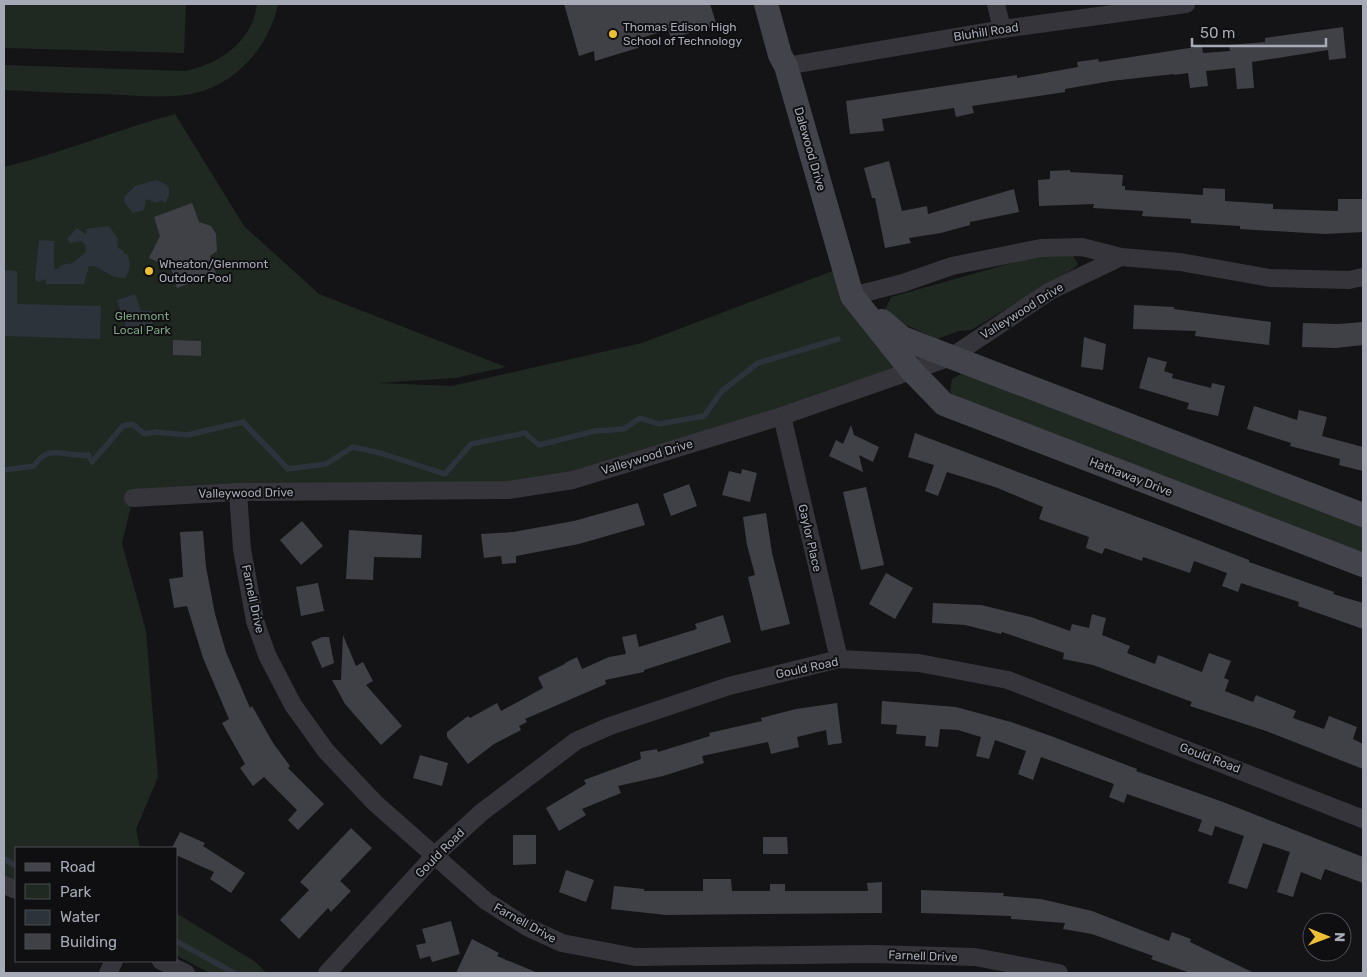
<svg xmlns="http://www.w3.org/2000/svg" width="1367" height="977" font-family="Rubik,sans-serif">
<rect width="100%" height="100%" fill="#141416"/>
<g fill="#202822">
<polygon points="4,4 186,4 184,53 4,48"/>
<path d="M257 4H278C269 47 236 85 191 94 162 99 132 95 103 94 70 93 37 92 4 90V65L185 71C219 65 253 41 257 4Z"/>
<path d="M175 114 244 226 319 294 506 367 455 378 378 383 452 386 642 343 843 267 852 296 951 357 573 480 133 498 122 543 146 631 158 777 136 829 140 848H16V890L4 885V167C62 153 117 130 175 114Z"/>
<polygon points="1060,254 1073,256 1078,264 1073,269 971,330 959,331 937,339 906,325 885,310 891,297 1022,260"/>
<polygon points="961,374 975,377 1363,524 1363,555 954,398 950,391 952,379"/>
<polygon points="176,913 254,961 267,973 209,973 176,955"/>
</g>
<g fill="#2c333b">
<polygon points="156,180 163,183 169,188 169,195 165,203 162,200 157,203 146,199 144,210 133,213 125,203 124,197 135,186"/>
<path d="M109 226 117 237 118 248 123 250 124 254H127C131 263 131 269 125 278 106 278 102 265 89 266L84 284H46V279L38 282 35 279 39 240 54 241V269H58L61 265 73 263 86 252 85 245 82 241 70 243 67 239 77 228 85 234 87 232 86 229Z"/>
<polygon points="4,270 17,271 17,304 101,306 100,339 4,336"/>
<polygon points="135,294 141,311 152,311 152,330 127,330 117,300"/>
</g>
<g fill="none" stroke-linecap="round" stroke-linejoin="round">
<g stroke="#2c333b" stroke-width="5.5">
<path d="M4 470 34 466C49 442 65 458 88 455L92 462 123 426 132 424 145 434 156 432 187 435 243 422 288 469 326 464 353 447 380 453 445 474 471 444 525 433 539 445 595 431 624 429 640 418 659 424 704 416 722 391 758 363 838 339"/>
<polyline points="4,859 16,866"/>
<polyline points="176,941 234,973"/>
</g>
</g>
<g fill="#404146">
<polygon points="564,4 710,4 717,26 671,38 668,30 637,39 638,48 595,61 594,51 579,56"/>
<polygon points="1343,27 1346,58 1329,60 1328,50 1252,62 1254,88 1237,89 1235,68 1206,71 1208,86 1190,88 1188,73 1174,75 1174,74 1111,81 1065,89 1065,92 972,106 974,113 956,117 954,108 882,119 884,131 850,134 846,101 1017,75 1017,78 1078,67 1077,62 1098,59 1099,62 1202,46 1203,53 1230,51 1229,45 1265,42 1265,38"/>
<polygon points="889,161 902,211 927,206 928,214 1014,189 1019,212 970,222 970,225 941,233 909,238 911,243 885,248 875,198 872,198 864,168"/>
<polygon points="1070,170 1070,172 1123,175 1122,186 1125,186 1125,190 1203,195 1203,188 1225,189 1225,201 1273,204 1273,209 1338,211 1338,199 1363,199 1363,232 1325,234 1240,229 1240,226 1191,223 1191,219 1142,216 1143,211 1093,208 1094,204 1039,206 1038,180 1050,179 1050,171"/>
<polygon points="192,203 199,222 211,226 216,234 217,251 210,256 216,274 177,288 171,268 149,258 160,236 154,217"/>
<polygon points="1134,305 1174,307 1174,309 1271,322 1269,345 1195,336 1196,331 1133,329"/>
<polygon points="1363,322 1363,345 1336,348 1302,347 1303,323 1338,324"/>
<polygon points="1084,337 1106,344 1103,370 1081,367"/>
<polygon points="173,340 201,341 201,356 173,355"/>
<polygon points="1148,357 1167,362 1164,371 1173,374 1172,378 1211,388 1212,383 1225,386 1218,416 1187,409 1189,403 1139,388"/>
<polygon points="1254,406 1297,420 1299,410 1327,417 1322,436 1363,447 1363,471 1339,465 1340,459 1290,446 1291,443 1247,429"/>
<polygon points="851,425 854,435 879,447 873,462 859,455 863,472 829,456 836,440 843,444"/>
<polygon points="915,433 1164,527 1249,560 1249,562 1334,592 1333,594 1363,603 1363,629 1298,606 1299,602 1241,583 1238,592 1222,586 1227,573 1194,561 1190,573 1143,557 1142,561 1105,548 1102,554 1086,548 1089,537 1039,519 1043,507 995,487 947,472 938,496 925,491 934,465 908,457"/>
<polygon points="742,469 757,473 750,502 722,495 729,471 741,474"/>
<polygon points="689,484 697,506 671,516 663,494"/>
<polygon points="866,487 884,565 861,570 843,492"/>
<polygon points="638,503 645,525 579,544 516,556 516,563 502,564 501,556 484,558 481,534 513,532 574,521"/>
<polygon points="766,513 772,553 790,624 761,631 748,577 755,575 747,545 743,517"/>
<polygon points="302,521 323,546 301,565 280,540"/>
<polygon points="349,530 422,535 421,558 374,557 373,580 346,579"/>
<polygon points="203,531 206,567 215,614 226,652 250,708 252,706 273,743 290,766 288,768 324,804 298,830 288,820 297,810 264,777 253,786 240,768 245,764 222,723 229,719 203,658 187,606 174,608 169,579 183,577 180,532"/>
<polygon points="886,573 913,588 895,619 869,604"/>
<polygon points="318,583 324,611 301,616 296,587"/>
<polygon points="933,603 981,605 1031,617 1070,631 1072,624 1089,628 1092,614 1106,618 1102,635 1130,646 1127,653 1155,664 1158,655 1202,672 1209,653 1231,661 1224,678 1229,680 1225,691 1253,702 1256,695 1296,711 1293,718 1324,729 1329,716 1357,727 1353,739 1363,744 1363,769 1266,731 1190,706 1192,702 1093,665 1063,659 1064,653 1002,632 1001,634 965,625 932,623"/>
<polygon points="723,615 731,642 644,670 644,672 605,680 606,684 525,719 527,722 519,726 521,730 494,744 468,764 447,737 447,732 468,716 470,718 497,703 501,711 543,688 538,677 565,664 565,663 577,657 582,669 609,657 626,654 622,637 636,634 639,647 697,629 695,624"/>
<polygon points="343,635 356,666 363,662 373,681 366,685 402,726 381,745 345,704 332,680 341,680"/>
<polygon points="322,637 329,637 334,663 322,668 311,642"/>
<polygon points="882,701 956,707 1011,722 1051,736 1137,769 1136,771 1223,802 1363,857 1363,883 1325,869 1321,880 1301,872 1293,897 1277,892 1290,852 1263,843 1247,889 1228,883 1244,836 1215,826 1212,836 1198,831 1202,820 1127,794 1124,803 1109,797 1114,784 1041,757 1033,780 1018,774 1026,751 995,740 989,759 976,756 981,737 958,730 940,729 938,747 925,746 926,736 896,734 897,725 881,724"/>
<polygon points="837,703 842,743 828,745 826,730 797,737 799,747 771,754 768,742 702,756 704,763 663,776 618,786 621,793 582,809 586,815 559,831 546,808 586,784 584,780 641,759 640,752 657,749 658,752 710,736 709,733 762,721 761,718 796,709"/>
<polygon points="420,755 448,763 442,786 413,778"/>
<polygon points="351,828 372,848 340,881 351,891 331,912 328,908 299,939 280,920 309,890 300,882"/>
<polygon points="180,832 205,843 203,846 245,873 231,893 210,879 214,872 176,855 176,848 172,848"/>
<polygon points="513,835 536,835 536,864 513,865"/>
<polygon points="763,837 787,837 788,854 763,854"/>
<polygon points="566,870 594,880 586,902 559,892"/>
<polygon points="703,879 731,879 732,891 770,891 770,884 785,884 785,891 868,891 867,883 882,882 882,913 666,915 611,909 614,886 644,889 644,891 703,891"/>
<polygon points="921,890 1004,893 1003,896 1041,899 1092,911 1169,941 1172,932 1191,939 1190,942 1254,973 1190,973 1151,959 1153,956 1092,934 1063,929 1065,923 1011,919 1011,916 921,913"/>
<polygon points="451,921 460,954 432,962 430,956 420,959 416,945 426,943 422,929"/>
<polygon points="472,939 499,953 497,956 538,973 456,973"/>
</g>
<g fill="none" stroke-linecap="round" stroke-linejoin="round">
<g stroke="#35353b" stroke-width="18">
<polyline points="996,4 1002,29"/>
<polyline points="786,66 1002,29 1186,4"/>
<polyline points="852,296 903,283 952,266 1041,248 1082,247 1121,257 1180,262 1270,278 1349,280 1363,277"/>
<polyline points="782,416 839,659"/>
<polyline points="238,492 242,549 255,621 267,655 293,705 326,751 375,803 486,901 527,927 562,943 635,957 873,954 975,957 1059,973"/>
<polyline points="133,498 238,492 508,490 573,480 782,416 951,357 1050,291 1121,257"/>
<polyline points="4,885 16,890"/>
<polyline points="161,961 186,973"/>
<polyline points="108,973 114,961"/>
<polyline points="327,973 435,855 482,812 576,741 610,726 729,686 839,659 919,663 1008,680 1363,819"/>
</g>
<g stroke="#43444b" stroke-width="24">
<polyline points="766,4 780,55 786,66 852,296 911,370 944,404 1363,565"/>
<polyline points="882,321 902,338 1363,515"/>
</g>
</g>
<g fill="#efbf33" stroke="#0f0f11" stroke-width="2">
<circle cx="613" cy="34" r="5"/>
<circle cx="149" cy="271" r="5"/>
</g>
<g text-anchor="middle" stroke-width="4" stroke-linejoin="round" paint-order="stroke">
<g font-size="12" fill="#a6a9b6" stroke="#0f0f11" text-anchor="start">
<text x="623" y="31">Thomas Edison High<tspan x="623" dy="14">School of Technology</tspan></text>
<text x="159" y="268">Wheaton/Glenmont<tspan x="159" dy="14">Outdoor Pool</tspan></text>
</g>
<g font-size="12" fill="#a6a9b6" stroke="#0f0f11">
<text transform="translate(986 32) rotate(-9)" y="4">Bluhill Road</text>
<text transform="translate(810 149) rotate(74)" y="4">Dalewood Drive</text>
<text transform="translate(1022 311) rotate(-32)" y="4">Valleywood Drive</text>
<text transform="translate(647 457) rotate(-17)" y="4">Valleywood Drive</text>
<text transform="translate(1131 477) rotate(21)" y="4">Hathaway Drive</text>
<text transform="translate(246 493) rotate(-1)" y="4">Valleywood Drive</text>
<text transform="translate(810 538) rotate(77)" y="4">Gaylor Place</text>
<text transform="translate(253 599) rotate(78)" y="4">Farnell Drive</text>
<text transform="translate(807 668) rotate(-12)" y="4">Gould Road</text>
<text transform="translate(1210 758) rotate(21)" y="4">Gould Road</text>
<text transform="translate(440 853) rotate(-45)" y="4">Gould Road</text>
<text transform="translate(525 923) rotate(29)" y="4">Farnell Drive</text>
<text transform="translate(923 956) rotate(2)" y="4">Farnell Drive</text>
</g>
<g font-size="12" fill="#7da182" stroke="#0f0f11">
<text x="142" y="320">Glenmont<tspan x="142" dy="14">Local Park</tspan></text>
</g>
</g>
<rect width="1367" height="977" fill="none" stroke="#a6a9b6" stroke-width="10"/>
<rect x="15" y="847" width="162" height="115" fill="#0f0f11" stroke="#4b4d53"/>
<rect x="25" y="863" width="25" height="8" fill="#43444b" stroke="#4b4d53"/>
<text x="60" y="872" font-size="15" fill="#a6a9b6">Road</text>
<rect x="25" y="884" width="25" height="15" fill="#202822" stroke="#4b4d53"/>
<text x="60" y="897" font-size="15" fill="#a6a9b6">Park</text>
<rect x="25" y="910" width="25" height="15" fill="#2c333b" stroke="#4b4d53"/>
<text x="60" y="922" font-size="15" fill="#a6a9b6">Water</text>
<rect x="25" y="934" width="25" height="15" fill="#404146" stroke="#4b4d53"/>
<text x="60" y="947" font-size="15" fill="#a6a9b6">Building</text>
<g transform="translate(1327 937) rotate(91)"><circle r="24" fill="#0f0f11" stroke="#4b4d53"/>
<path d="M0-4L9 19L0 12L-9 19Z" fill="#efbf33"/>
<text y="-8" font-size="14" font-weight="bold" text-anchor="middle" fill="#a6a9b6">N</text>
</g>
<path d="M1192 38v8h134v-8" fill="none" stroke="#a6a9b6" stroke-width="2.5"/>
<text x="1200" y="38" font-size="15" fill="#a6a9b6" stroke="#0f0f11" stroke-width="4" paint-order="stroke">50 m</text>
</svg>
